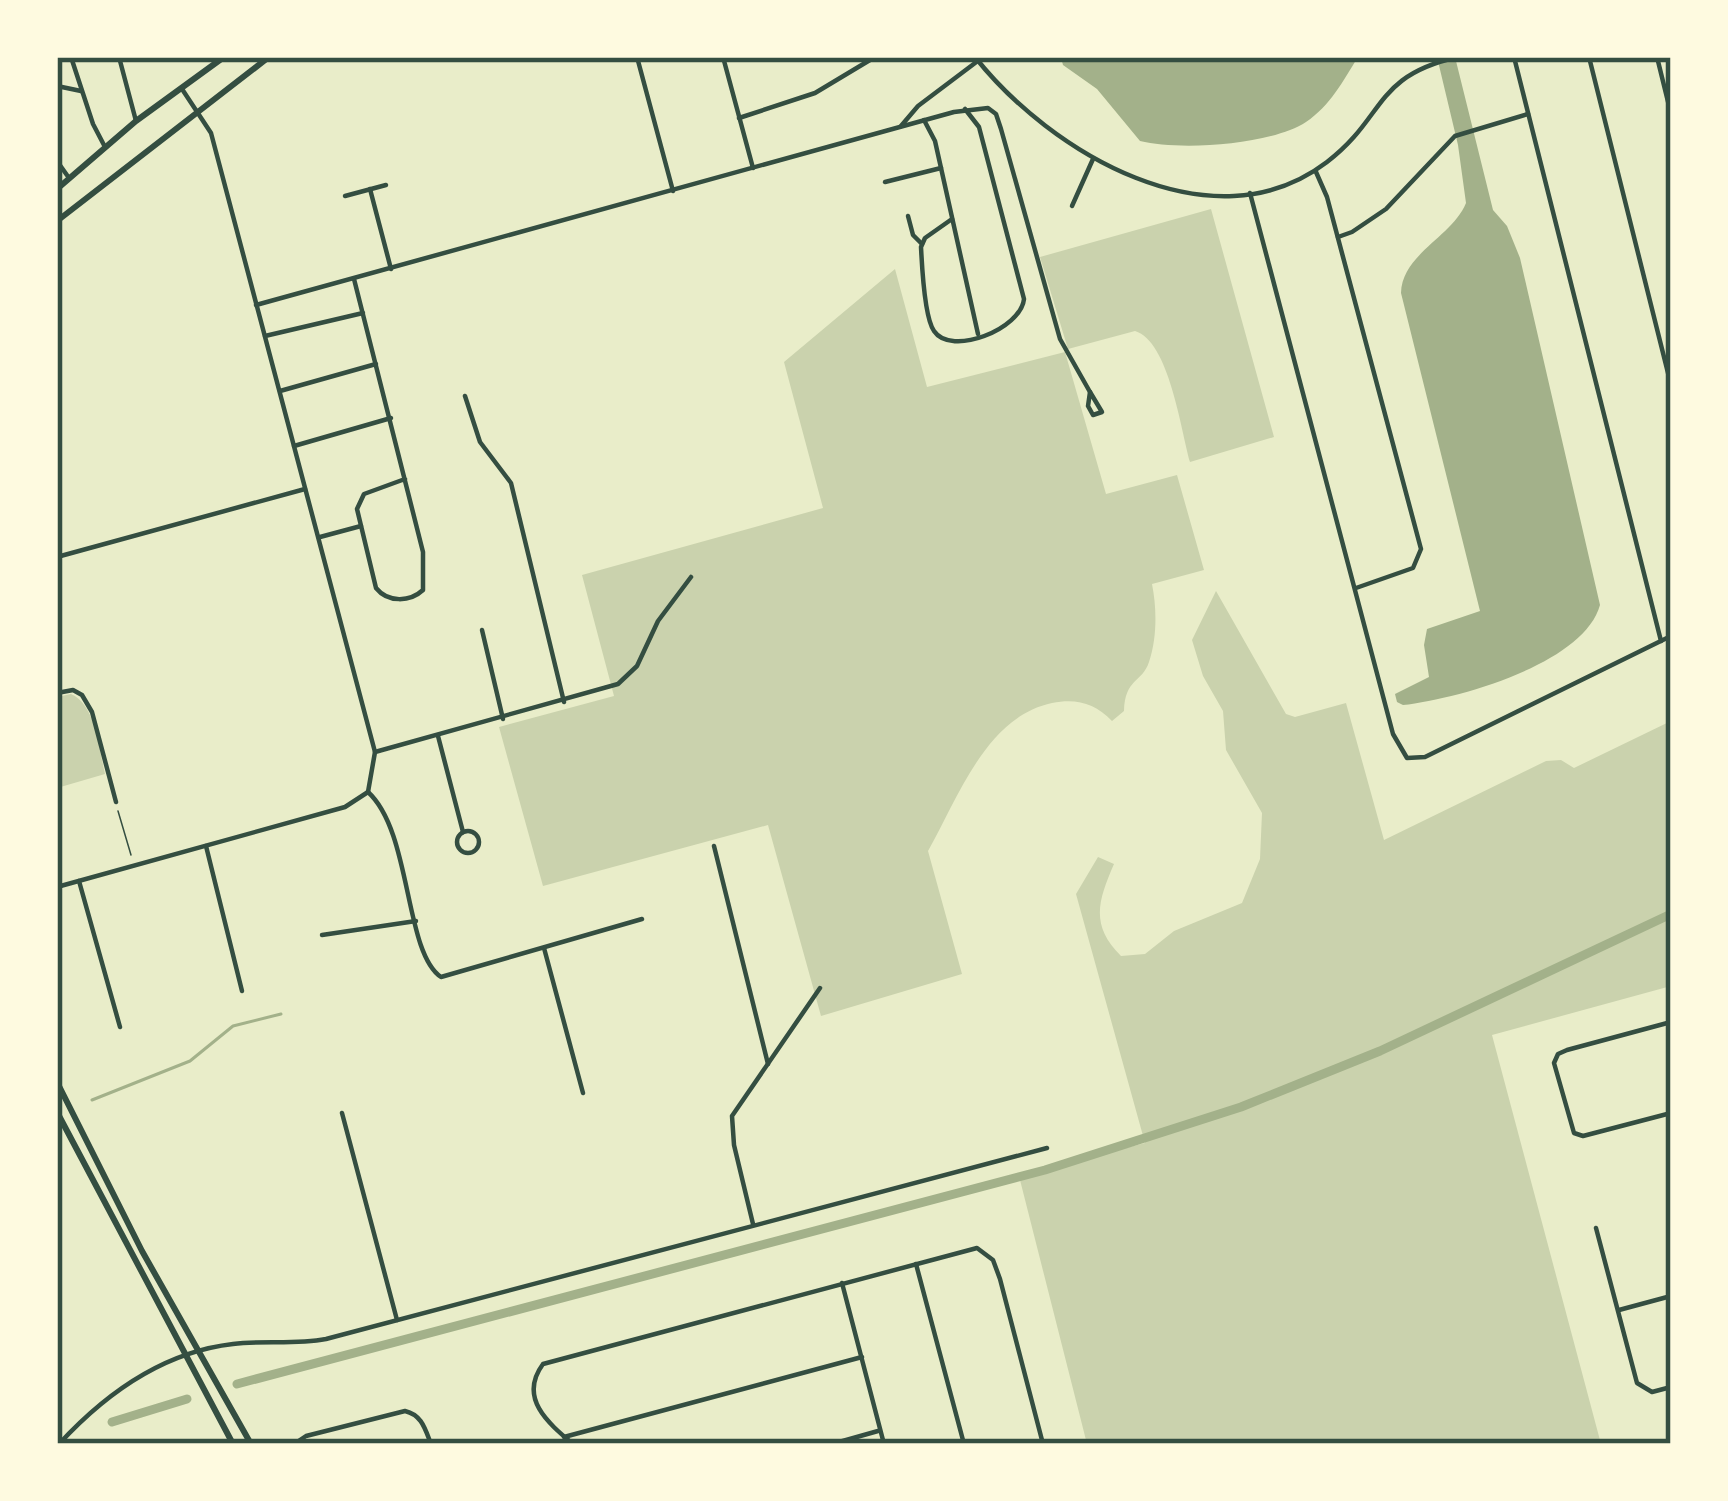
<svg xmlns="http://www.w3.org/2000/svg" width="1728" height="1501" font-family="Quicksand,sans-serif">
<rect width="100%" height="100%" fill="#e9edc9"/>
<g fill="#cad2ad">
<path d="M1211 209 1274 437 1190 462C1181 430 1169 341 1135 331L1068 349 1040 257Z"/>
<path d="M895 269 927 387 1065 352 1106 494 1177 475 1204 570 1152 584C1157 609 1157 638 1149 662 1142 683 1125 678 1124 711L1112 721C1095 703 1076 698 1052 703 986 717 958 798 928 851L962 974 821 1016 768 825 543 886 499 727 614 696 582 575 823 508 784 362Z"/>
<path d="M1216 591 1286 714 1295 717 1346 703 1384 840 1546 761 1561 760 1574 768 1671 721V986L1492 1035 1601 1444H1087L1019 1176 1145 1143 1076 894 1098 857 1114 864C1098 901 1090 925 1121 956L1145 954 1174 931 1242 903 1260 859 1262 813 1226 750 1223 711 1203 676 1192 640Z"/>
<path d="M71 694C96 705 99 749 105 774L57 788V697Z"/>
</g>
<g fill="#a3b18a">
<path d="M1222 57 1230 60 1358 57C1343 81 1330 106 1306 122 1271 145 1180 151 1140 141L1097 89 1063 65 1061 58Z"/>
<path d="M1437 57H1455L1493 210 1507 226 1520 258 1600 605C1584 664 1457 699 1403 705L1397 702 1395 694 1429 677 1424 645 1427 629 1480 611 1401 293C1402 254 1452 237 1466 203L1458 145Z"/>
</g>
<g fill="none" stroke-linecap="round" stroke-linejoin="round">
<polyline stroke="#a3b18a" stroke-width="3" points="92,1100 190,1061 233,1026 281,1014"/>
<g stroke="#a3b18a" stroke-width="9">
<polyline points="237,1384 1045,1170 1241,1107 1380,1051 1671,914"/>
<polyline points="112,1422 187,1399"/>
</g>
<polyline stroke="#344e41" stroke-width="1.5" points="118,811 131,855"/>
<g stroke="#344e41" stroke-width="4.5">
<polyline points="71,57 93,124 105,147"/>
<polyline points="119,57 136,121"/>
<polyline points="637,57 673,191"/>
<polyline points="723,57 753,168"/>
<path d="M975 57C1049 151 1212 250 1327 162 1386 117 1373 76 1458 57"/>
<polyline points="1514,57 1661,641"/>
<polyline points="1589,57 1671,385"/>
<polyline points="1657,57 1671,114"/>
<polyline points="57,86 81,91"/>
<polyline points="182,89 211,133 375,752 368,792"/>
<polyline points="739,118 815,93 875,57"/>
<polyline points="924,120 935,141 978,334"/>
<polyline points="901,126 918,106 983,57"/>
<polyline points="57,161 69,178"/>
<polyline points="1316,172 1327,197 1421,549 1413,568 1356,588"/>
<polyline points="885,182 941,168"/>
<polyline points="370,189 391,269"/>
<polyline points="1250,193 1393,734 1407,758 1425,757 1671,636"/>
<polyline points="345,196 386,185"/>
<polyline points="1072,206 1093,159"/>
<polyline points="908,216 913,235 922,244"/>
<path d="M952 219 925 238 921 247C922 266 924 317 934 331 951 357 1021 329 1024 299L979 127 965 109"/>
<polyline points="1338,237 1352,232 1386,209 1455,136 1528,114"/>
<path d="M354 279 423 552V590C410 602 388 603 376 588L357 509 364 494 405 479"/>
<polyline points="256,305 954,112 988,108 996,114 1001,129 1060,339 1090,392"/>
<polyline points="265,336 363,313"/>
<polyline points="280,391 376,364"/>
<polygon points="1090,392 1102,412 1093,415 1088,406"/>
<polyline points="465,396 480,442 511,483 564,702"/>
<polyline points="294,446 391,418"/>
<polyline points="320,537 361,526"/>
<polyline points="57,557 305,489"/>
<polyline points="482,630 503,719"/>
<polyline points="57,693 73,690 82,695 92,712 116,802"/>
<polyline points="438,736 463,832"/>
<polyline points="375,752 618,684 637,666 658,621 691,577"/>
<path d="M368 792C412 832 404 952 441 977L642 919"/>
<circle cx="468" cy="842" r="11"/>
<polyline points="206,846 242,991"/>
<polyline points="714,846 768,1064"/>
<polyline points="79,881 120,1027"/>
<polyline points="57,887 345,807 368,792"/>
<polyline points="322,935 416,921"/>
<polyline points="544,948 583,1093"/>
<polyline points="1671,1022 1567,1050 1558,1054 1554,1063 1574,1133 1583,1136 1671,1113"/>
<polyline points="342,1113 397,1320"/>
<polyline points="753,1224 734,1145 732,1116 820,988"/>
<polyline points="1596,1228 1637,1383 1652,1392 1671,1387"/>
<polyline points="916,1264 964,1444"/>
<polyline points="842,1283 884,1444"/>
<polyline points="1619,1310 1671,1296"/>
<polyline points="564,1437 862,1357"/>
<path d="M59 1444C106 1393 163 1352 233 1344 264 1340 294 1345 326 1339L1047 1148"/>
<path d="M294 1444 306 1436 405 1411C422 1415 425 1429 431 1444"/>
<path d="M573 1444C548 1423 518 1398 543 1364L977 1248 993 1260 1000 1279 1043 1444"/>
<polyline points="832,1444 878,1431"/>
</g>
<g stroke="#344e41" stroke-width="6">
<polyline points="57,189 136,121 224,57"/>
<polyline points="57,221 269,57"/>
<polyline points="57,1082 142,1251 251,1444"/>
<polyline points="57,1112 233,1444"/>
</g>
</g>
<rect width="1728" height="1501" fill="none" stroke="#fefae0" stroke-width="120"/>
<rect x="60" y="60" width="1608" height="1381" fill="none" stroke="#344e41" stroke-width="4.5"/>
</svg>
